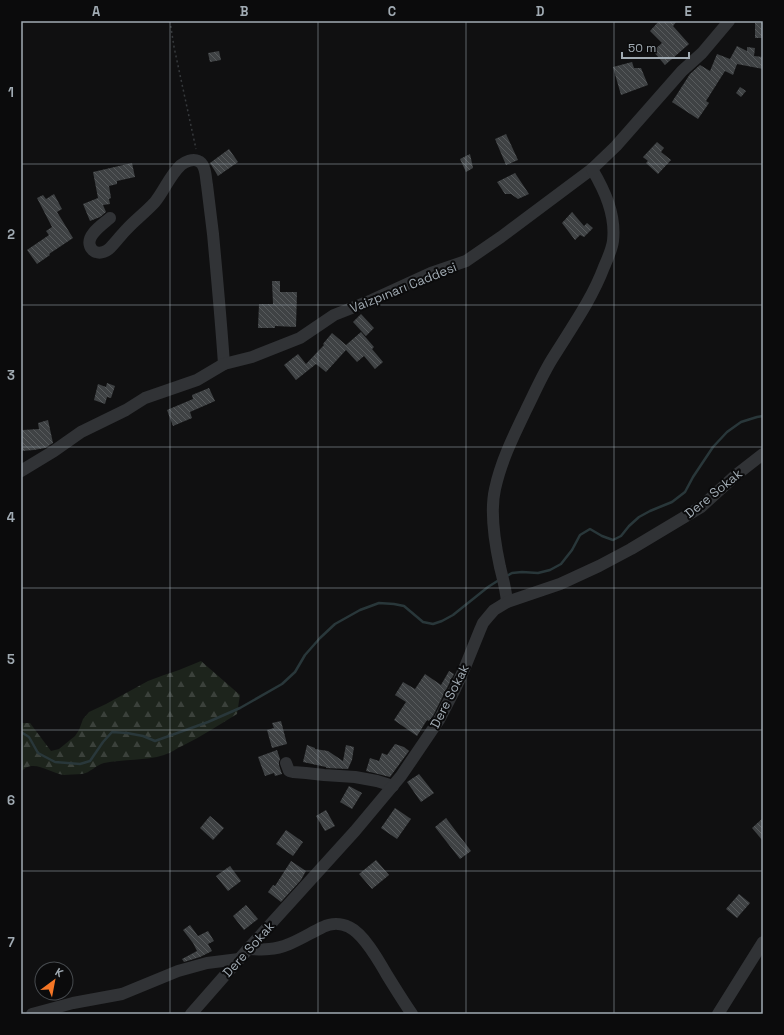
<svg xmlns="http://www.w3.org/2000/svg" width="784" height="1035" font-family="'Space Grotesk',sans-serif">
<defs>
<pattern id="forest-firs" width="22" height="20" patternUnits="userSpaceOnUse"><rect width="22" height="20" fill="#1d241c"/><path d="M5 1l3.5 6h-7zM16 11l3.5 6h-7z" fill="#3b413b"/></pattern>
<pattern id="building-back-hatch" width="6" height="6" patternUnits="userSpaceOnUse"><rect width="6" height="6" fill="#3f4244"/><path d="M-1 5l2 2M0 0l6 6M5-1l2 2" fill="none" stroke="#585b5d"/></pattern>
</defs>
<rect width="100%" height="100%" fill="#101011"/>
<path fill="url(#forest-firs)" d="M201 661 240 695 237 714C219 725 202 736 184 745 177 748 171 753 164 755 145 761 124 759 104 763 96 765 90 773 82 774 76 774 69 775 64 775 49 773 33 758 21 772V723H30L51 751 59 749 75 736 79 730 83 719 89 712 106 704 148 681 164 675 179 670Z"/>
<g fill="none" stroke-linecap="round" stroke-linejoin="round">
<g stroke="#29373a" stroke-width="2.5">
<polyline points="505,577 512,573 522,572 538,573 550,570 561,564 572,550 580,535 590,529 602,536 613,540 621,536 629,526 639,517 650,511 672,502 685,492 693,477 713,447 727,432 741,422 757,417 763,416"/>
<polyline points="21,732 29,737 38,753 55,762 80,764 90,761 103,742 112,732 127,733 143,736 155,741 208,722 240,708 282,684 295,672 305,655 320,638 335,624 360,610 379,603 394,604 404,606 423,622 433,624 442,621 453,615 488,587 499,580"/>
</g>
</g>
<g fill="url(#building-back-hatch)">
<polygon points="659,21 677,21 673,26 689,44 665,65 653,51 662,43 650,31"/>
<rect x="755" y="23" width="8" height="15"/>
<polygon points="737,46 747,51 747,47 755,48 754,56 763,57 763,69 737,64 733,75 725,71 706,101 709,103 698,119 672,102 690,74 700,65 710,71 717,54 730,59"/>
<polygon points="219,51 221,60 210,62 208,53"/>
<polygon points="632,62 634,68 641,68 648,85 621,95 613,67"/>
<polygon points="740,87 746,91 741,97 736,93"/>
<polygon points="506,134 518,160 506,165 495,139"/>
<polygon points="657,142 664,148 661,152 671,160 658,174 646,163 648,161 643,157"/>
<polygon points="229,149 238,162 218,176 210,163"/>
<polygon points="470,154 473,168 466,172 460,159"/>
<polygon points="132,163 135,177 117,181 117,184 109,186 111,198 109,199 110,204 103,205 106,212 100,217 90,221 83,204 98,198 93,172"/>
<polygon points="515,173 529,194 518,199 511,194 505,194 497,182"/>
<polygon points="54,194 62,209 57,212 73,238 49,254 50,255 37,264 27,250 49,235 46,231 52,227 37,198 43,195 46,199"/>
<polygon points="572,212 584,226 587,223 593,228 584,237 580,235 575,240 562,223"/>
<polygon points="272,281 280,281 280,292 297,292 296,327 275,326 275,328 258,328 259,304 273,304"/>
<polygon points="361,314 374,328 366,336 353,322"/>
<polygon points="361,332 374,347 372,349 383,362 375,369 364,356 357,362 346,350 326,372 316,364 296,380 284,365 298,354 306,364 324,345 323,344 332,333 346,345"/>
<polygon points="107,383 115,386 111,398 107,397 105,404 94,400 98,384 106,387"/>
<polygon points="209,388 215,401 190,412 192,418 173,426 167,410 193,399 192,395"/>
<polygon points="48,420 53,443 45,448 34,450 21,451 22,430 39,429 38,423"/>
<polygon points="449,671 454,674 433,716 429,721 427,720 417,736 394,720 406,702 395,695 403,682 415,689 425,674 441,685"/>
<polygon points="281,721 287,744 272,748 267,730 274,728 272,723"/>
<polygon points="395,744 404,747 409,751 390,777 366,771 370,758 379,761 382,753 387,755"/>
<polygon points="307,745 315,748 315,749 328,751 343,761 346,745 354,747 352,760 348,769 326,768 326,767 303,762"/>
<polygon points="277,750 280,759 279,762 279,765 282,774 275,776 274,773 265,776 258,757"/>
<polygon points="419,774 434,793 421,802 407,782"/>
<polygon points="349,786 362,793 352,809 340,802"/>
<polygon points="395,808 411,819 397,839 381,828"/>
<polygon points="326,810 335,826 325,831 316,816"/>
<polygon points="210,816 224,828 213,840 200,828"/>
<polygon points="446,818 471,851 460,859 435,827"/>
<polygon points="763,818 763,841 752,828"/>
<polygon points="286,830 303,842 293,856 276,844"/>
<polygon points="376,860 389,875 372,889 359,874"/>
<polygon points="291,861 306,871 301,880 281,902 268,892 273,885 275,886"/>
<polygon points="230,866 241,881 228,891 216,876"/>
<polygon points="739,894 750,903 737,918 726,909"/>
<polygon points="246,905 258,919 244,930 233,916"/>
<polygon points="190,925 198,936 208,931 214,941 208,944 212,951 200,957 184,962 182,959 197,951 193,943 183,930"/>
</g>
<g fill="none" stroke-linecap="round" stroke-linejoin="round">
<polyline stroke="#373a3d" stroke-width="1.5" stroke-dasharray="2 3" stroke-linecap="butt" points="170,21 174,47 196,149"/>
<g stroke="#313336" stroke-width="12">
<path d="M110 218C102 225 86 235 90 246 91 249 94 252 96 252 101 254 107 251 110 248 116 242 121 235 126 230 135 220 146 212 155 202 164 191 170 175 181 165 185 162 193 158 198 161 201 162 203 165 204 168 206 173 206 180 207 185 209 202 211 218 213 234 217 277 221 321 224 364"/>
<polyline points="21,471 54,451 81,432 126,410 145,398 197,380 224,364 252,357 300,338 334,315 372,300 431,273 466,261 501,237 592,169 616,146 682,71 702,53 729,21"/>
<path d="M507 602C506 590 503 579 500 567 495 544 490 511 495 489 501 461 514 435 526 410 535 392 543 373 554 356 572 327 592 299 604 267 608 258 612 249 613 241 616 215 605 191 592 169"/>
<polyline points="286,763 289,771 293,772 306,773 324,775 355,777 377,781 393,786"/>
<path d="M248 949C255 949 262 950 269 949 288 948 306 935 323 927 331 923 341 923 349 927 364 934 379 961 387 975 395 988 403 1001 412 1014"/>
<polyline points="32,1014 73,1003 122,994 178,971 207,963 239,959"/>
<polyline points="191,1014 248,949 355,831 401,776 439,720 455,689 465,667 480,630 483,623 488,617 494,610 507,602 560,584 599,566 631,549 701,507 736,475 763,454"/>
<polyline points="718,1014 763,942"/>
</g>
</g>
<path fill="none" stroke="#a1abb3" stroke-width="1" stroke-opacity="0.55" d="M170 21V1014M318 21V1014M466 21V1014M614 21V1014M21 164H763M21 305H763M21 447H763M21 588H763M21 730H763M21 871H763"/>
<g text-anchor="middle" stroke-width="4" stroke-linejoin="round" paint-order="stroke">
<g font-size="13" fill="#a1abb3" stroke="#0b0b0c">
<text transform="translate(403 287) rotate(-22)" y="5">Vaizpınarı Caddesi</text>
<text transform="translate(713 493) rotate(-39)" y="5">Dere Sokak</text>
<text transform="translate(449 696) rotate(-63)" y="5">Dere Sokak</text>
<text transform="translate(248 949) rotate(-48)" y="5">Dere Sokak</text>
</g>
</g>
<rect width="784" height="1035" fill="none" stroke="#0b0b0c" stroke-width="44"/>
<g transform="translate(54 981) rotate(32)"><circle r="19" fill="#0b0b0c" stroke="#474b4f"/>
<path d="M0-3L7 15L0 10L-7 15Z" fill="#f57625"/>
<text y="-6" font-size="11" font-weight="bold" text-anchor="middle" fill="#a1abb3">K</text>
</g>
<path d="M622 52v6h67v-6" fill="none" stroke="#a1abb3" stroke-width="2"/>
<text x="628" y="52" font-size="12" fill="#a1abb3" stroke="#0b0b0c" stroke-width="3" paint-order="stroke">50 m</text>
<rect x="22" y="22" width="740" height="991" fill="none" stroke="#a1abb3" stroke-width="1.5"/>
<g font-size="13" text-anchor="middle" font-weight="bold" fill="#a1abb3">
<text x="96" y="16">A</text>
<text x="244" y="16">B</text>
<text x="392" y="16">C</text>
<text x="540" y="16">D</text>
<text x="688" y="16">E</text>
<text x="11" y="97">1</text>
<text x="11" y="239">2</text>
<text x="11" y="380">3</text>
<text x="11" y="522">4</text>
<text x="11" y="664">5</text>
<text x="11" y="805">6</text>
<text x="11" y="947">7</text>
</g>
</svg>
